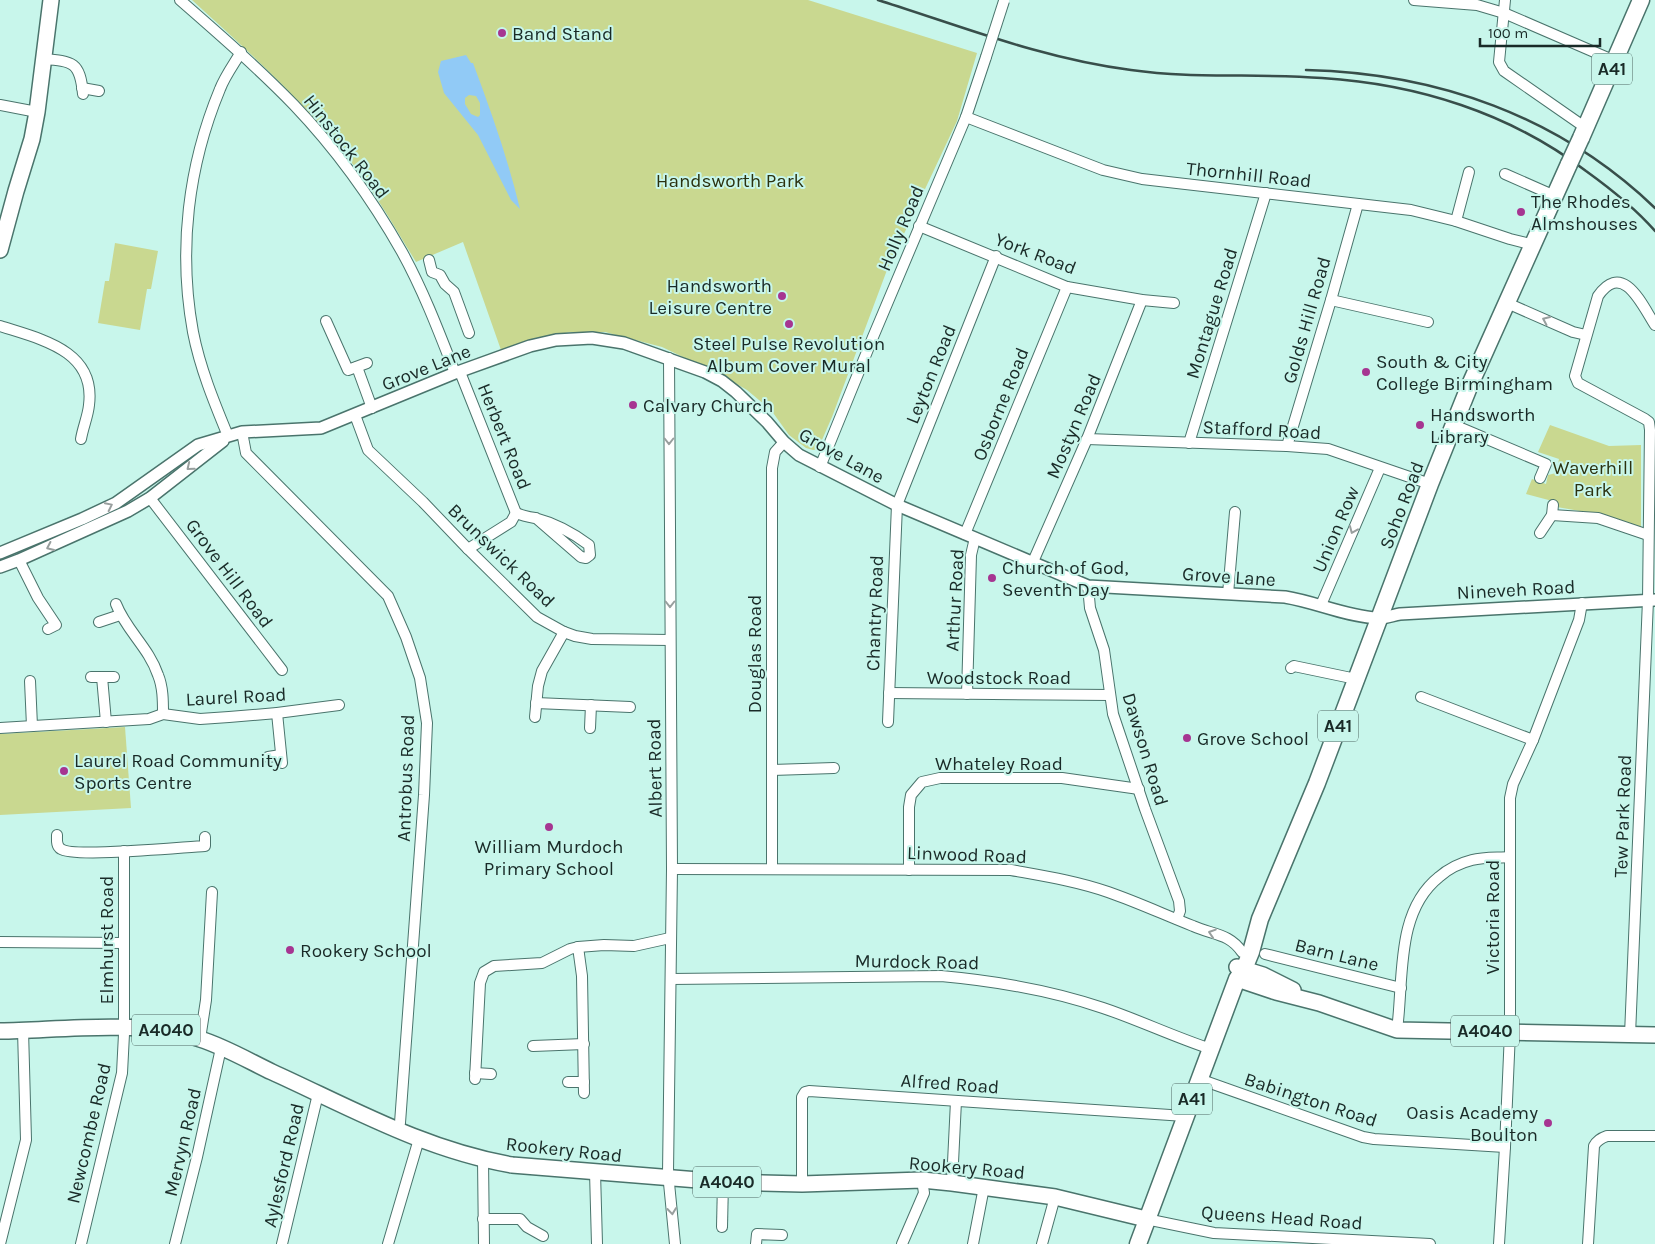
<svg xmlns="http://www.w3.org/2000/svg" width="1655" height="1244" font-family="Karla,sans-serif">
<rect width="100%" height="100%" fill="#c8f6eb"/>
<g fill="#c9d890">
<path d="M192 0H808L977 53 957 121 887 270 832 417 818 449 813 450 806 448 789 435 771 410 747 390 723 376 662 347 605 332H571L535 338 501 350 463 242 416 262C398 233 381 203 361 175 315 111 250 53 192 0Z"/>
<polygon points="115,243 158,251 151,289 147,289 140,330 98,323 105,281 109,281"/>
<polygon points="1550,425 1609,446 1641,445 1641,527 1597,514 1557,507 1556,502 1526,494 1532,479 1546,484 1548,475 1556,473 1559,459 1538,452"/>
<polygon points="125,727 131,808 0,815 0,734"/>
</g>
<path fill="#91caf6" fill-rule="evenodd" d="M466 55 471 63H473C491 111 508 159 520 209L511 200 478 135 444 93 438 72 441 61ZM469 95 476 96 480 103V115L478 117 471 114 465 104V98Z"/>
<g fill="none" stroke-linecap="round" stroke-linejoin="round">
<g stroke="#4a746c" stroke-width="12">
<g id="minor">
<path d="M180 0C219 34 258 68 294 105 336 149 372 199 402 252 423 290 439 332 455 373"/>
<polyline points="1414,0 1477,5 1504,13 1615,61"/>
<polyline points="1505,0 1499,62 1504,71 1586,128"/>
<path d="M43 59C73 61 80 62 83 94"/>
<polyline points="82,88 99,91"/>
<polyline points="0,105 37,112"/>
<polyline points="966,117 1103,170 1142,179 1411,210 1456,221 1510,239 1534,245"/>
<polyline points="1505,174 1555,196"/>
<polyline points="1456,221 1469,172"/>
<polyline points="919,226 1067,287 1142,300 1174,303"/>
<polyline points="429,260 432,272 440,275 445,284 454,292 469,333"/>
<polyline points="1331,300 1428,322"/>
<polyline points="1507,303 1573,332 1586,335"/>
<polyline points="326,321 348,370 367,363"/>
<path d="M0 326C40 339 96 350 89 405 88 416 83 427 81 439"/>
<polyline points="669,358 672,869 668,1173 675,1244"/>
<polyline points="357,367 372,408"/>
<polyline points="460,372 516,513"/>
<polyline points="355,415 368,450 423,502 468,549 537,617 564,632 575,636 592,639 670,640"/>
<polyline points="1454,425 1546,464 1540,478"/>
<polyline points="242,432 246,453 388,596 406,637 420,678 427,723 424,795 400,1123 397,1130"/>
<path d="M228 436C214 402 200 368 193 332 178 250 188 166 220 89 225 76 234 64 241 52"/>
<polyline points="1087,439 1287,446 1328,449 1430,484"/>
<polyline points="1189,443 1266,193"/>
<polyline points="1287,446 1331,300 1358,204"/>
<polyline points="820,467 873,337 966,117 986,57"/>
<polyline points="150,498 282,670"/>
<path d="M516 513C523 516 529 517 535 518 554 523 573 533 589 545L590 555 586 558 581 557 536 518"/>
<polyline points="1552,515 1598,518 1648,535"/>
<polyline points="1540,533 1552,515 1553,505"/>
<polyline points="965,534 1067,287"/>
<polyline points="468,549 511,522 516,513"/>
<polyline points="19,560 38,598 56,625 48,629"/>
<polyline points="1032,564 1087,439 1142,300"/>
<polyline points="1088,586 1090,608 1104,650 1113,714 1145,809 1179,901 1180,911 1177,919"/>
<polyline points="1228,594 1235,512"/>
<path d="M116 604C126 630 149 648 158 675 163 687 163 701 163 714"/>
<polyline points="1321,605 1380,468"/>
<polyline points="99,622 120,615"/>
<polyline points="1291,668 1294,666 1356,679"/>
<polyline points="91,677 114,677"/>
<polyline points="102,677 106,722"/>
<polyline points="30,681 32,726"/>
<polyline points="889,693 1110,695"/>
<polyline points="967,694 971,555 975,538"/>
<polyline points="1421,697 1533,740"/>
<polyline points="536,703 630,707"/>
<polyline points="277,713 282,763"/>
<polyline points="535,717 538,686 542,671 564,632"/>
<polyline points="888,722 897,505 996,256"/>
<polyline points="0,728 149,719 163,714 200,719 229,717 277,713 339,705"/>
<polyline points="590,728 591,705"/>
<polyline points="268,757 281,755"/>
<polyline points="772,770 834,768"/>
<path d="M57 835C57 840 56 846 61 849 73 858 184 847 205 846V837"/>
<path d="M672 869 1011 870C1044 876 1076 881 1108 892 1137 902 1165 915 1193 926 1213 935 1229 933 1242 952"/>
<polyline points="772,869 772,468 775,452 784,442"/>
<polyline points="909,870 909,807 911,795 922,782 940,778 1062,778 1139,789"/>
<polyline points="0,942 123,943"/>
<polyline points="578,947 582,976 584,1093"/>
<polyline points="1265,954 1401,988"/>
<path d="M671 979 941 976C996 981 1050 990 1103 1008 1139 1020 1174 1037 1211 1049"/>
<path d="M1397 1030C1404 979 1395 912 1439 877 1448 869 1460 863 1472 860 1484 857 1498 858 1510 857"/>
<path d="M1630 1035 1648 600 1650 430 1649 422 1645 419 1578 383 1575 376 1598 296C1623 260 1642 305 1655 325"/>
<polyline points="200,1039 206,1000 212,892"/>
<polyline points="533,1046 584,1044"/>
<polyline points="475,1073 491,1074"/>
<polyline points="475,1079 480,983 484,972 494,966 542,963 570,949 578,947 604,945 634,946 670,938"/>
<polyline points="1199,1079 1363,1137 1374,1139 1505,1147"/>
<polyline points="568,1082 584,1082"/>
<polyline points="483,1160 484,1244"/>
<polyline points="595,1172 597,1244"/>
<polyline points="952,1183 956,1101"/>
<polyline points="802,1184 802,1097 805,1092 809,1091 1185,1116"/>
<polyline points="483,1219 520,1219 527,1227 543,1236"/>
<polyline points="1146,1219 1214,1233 1430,1244"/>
<polyline points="722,1227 723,1182"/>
<polyline points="0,1244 26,1140 23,1030"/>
<polyline points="81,1244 122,1073 124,1034 124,851"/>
<polyline points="175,1244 197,1157 221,1048"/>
<polyline points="282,1244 318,1094"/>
<polyline points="388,1244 419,1139"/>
<polyline points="756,1244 757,1234 782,1235"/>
<polyline points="902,1244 924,1193 922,1180"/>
<polyline points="973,1244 984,1187"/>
<polyline points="1042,1244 1055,1197"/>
<polyline points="1499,1244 1505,1147 1510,1032 1510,798 1513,784 1533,740 1579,620 1582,603"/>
<path d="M1588 1244 1594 1146C1597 1140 1601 1138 1607 1136H1655"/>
</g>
</g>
<g stroke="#4a746c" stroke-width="14">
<g id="tertiary">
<path d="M0 553 82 519 116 503 198 445 242 432 321 428 455 373 530 346 556 340 592 338 624 343 705 372 722 381 736 392 767 422 784 442 799 455 897 505 1088 586 1285 597C1316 602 1345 616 1377 618 1384 619 1393 615 1400 614L1655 600"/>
<polyline points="0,567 19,560 128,511 150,498 223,441"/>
</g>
</g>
<g stroke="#4a746c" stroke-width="18">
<g id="primary">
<polyline points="0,250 16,191 32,139 37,112 51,0"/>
<polyline points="1237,967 1263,975 1293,990"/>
<polyline points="1237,979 1276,992 1319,1003 1397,1030 1655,1035"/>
<path d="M0 1031C63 1030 139 1019 200 1039 225 1047 249 1061 272 1072 351 1108 425 1150 512 1165L723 1182 802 1184 922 1180 952 1183 1055 1197 1146 1219"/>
</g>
</g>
<g stroke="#4a746c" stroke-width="19">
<g id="trunk">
<polyline points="1581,138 1641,0"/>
<polyline points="1138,1244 1237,979 1244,969 1251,952 1260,919 1317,783 1430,484 1469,387 1569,164"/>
</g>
</g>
<use href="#minor" stroke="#fff" stroke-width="10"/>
<use href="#tertiary" stroke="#fff" stroke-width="11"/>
<use href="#primary" stroke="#fff" stroke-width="15"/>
<use href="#trunk" stroke="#fff" stroke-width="16"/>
<g stroke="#384e4a" stroke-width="2.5">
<path d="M878 0C961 26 1043 59 1131 70 1194 79 1259 73 1322 78 1417 84 1510 113 1586 171 1611 189 1635 208 1655 231"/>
<path d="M1306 70C1437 73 1559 116 1655 208"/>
</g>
<g stroke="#4a746c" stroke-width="12" stroke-linecap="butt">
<polyline id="minor-bridge" points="986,57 1004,1"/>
</g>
<g stroke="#4a746c" stroke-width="19" stroke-linecap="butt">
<polyline id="trunk-bridge" points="1569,164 1581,138"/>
</g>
<use href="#minor-bridge" stroke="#fff" stroke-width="10"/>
<use href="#trunk-bridge" stroke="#fff" stroke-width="16"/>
</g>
<defs><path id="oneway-chevron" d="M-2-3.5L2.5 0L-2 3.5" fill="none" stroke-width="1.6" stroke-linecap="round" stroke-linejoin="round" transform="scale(1.25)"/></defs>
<g stroke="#989f9e">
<use href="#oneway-chevron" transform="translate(1546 320) rotate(-156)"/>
<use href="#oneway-chevron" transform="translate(669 441) rotate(90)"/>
<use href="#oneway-chevron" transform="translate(190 467) rotate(141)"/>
<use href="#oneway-chevron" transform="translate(109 506) rotate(-26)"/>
<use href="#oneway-chevron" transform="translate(1353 530) rotate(113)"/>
<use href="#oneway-chevron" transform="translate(50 547) rotate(155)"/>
<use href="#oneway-chevron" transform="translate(670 604) rotate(90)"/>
<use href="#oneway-chevron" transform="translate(1212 933) rotate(-162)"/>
<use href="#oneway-chevron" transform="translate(672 1211) rotate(84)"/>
</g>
<g fill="#a63591" stroke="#c8f6eb" stroke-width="2">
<circle cx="502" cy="33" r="5"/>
<circle cx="1521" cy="212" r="5"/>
<circle cx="782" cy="296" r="5"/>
<circle cx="789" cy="324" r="5"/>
<circle cx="1366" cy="372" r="5"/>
<circle cx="633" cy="405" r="5"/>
<circle cx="1420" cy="425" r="5"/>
<circle cx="992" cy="578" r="5"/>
<circle cx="1187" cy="738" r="5"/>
<circle cx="64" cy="771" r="5"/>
<circle cx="549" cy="827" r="5"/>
<circle cx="290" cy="950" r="5"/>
<circle cx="1548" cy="1123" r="5"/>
</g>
<g text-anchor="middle" stroke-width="4" stroke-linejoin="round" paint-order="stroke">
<g fill="#c8f6eb" stroke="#4e6762" stroke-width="1">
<rect x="1592" y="53.5" width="40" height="31" rx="4"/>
<rect x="1318" y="710.5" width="40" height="31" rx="4"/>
<rect x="132" y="1014.5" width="68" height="31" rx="4"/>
<rect x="1451" y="1015.5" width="68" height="31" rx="4"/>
<rect x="1172" y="1083.5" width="40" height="31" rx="4"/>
<rect x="693" y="1166.5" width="68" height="31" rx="4"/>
</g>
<g font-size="18" font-weight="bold" fill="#192a27">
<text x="1612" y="75">A41</text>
<text x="1338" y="732">A41</text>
<text x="166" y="1036">A4040</text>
<text x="1485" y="1037">A4040</text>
<text x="1192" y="1105">A41</text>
<text x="727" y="1188">A4040</text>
</g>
<g font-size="19" fill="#192a27" stroke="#c8f6eb" text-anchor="start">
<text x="512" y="40">Band Stand</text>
<text x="1531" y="208">The Rhodes<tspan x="1531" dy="22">Almshouses</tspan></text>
<text x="772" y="292" text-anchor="end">Handsworth<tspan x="772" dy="22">Leisure Centre</tspan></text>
<text x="789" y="350" text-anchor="middle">Steel Pulse Revolution<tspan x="789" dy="22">Album Cover Mural</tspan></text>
<text x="1376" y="368">South &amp; City<tspan x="1376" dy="22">College Birmingham</tspan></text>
<text x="643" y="412">Calvary Church</text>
<text x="1430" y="421">Handsworth<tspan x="1430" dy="22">Library</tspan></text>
<text x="1002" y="574">Church of God,<tspan x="1002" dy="22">Seventh Day</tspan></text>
<text x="1197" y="745">Grove School</text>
<text x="74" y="767">Laurel Road Community<tspan x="74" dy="22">Sports Centre</tspan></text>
<text x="549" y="853" text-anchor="middle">William Murdoch<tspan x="549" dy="22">Primary School</tspan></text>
<text x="300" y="957">Rookery School</text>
<text x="1538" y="1119" text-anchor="end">Oasis Academy<tspan x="1538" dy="22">Boulton</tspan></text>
</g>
<g font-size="19" fill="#192a27" stroke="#c8f6eb">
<text transform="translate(347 146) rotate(52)" y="7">Hinstock Road</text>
<text transform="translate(1249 174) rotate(6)" y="7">Thornhill Road</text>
<text transform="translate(900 228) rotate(-67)" y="7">Holly Road</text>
<text transform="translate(1036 253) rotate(21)" y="7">York Road</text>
<text transform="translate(1211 313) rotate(-73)" y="7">Montague Road</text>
<text transform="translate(1306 320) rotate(-74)" y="7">Golds Hill Road</text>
<text transform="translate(426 367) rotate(-22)" y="7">Grove Lane</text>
<text transform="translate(930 374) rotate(-68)" y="7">Leyton Road</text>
<text transform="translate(1000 404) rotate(-68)" y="7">Osborne Road</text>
<text transform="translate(1073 426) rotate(-67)" y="7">Mostyn Road</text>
<text transform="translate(1262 429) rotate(3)" y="7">Stafford Road</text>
<text transform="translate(505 436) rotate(68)" y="7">Herbert Road</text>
<text transform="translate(842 455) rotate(29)" y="7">Grove Lane</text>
<text transform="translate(1401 505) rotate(-69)" y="7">Soho Road</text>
<text transform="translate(1335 529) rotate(-67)" y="7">Union Row</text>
<text transform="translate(502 555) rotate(44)" y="7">Brunswick Road</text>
<text transform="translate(230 573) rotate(53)" y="7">Grove Hill Road</text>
<text transform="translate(1229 576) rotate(4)" y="7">Grove Lane</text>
<text transform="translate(1516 589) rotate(-3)" y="7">Nineveh Road</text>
<text transform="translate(954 600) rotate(-87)" y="7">Arthur Road</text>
<text transform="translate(874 613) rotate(-88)" y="7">Chantry Road</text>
<text transform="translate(754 654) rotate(-90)" y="7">Douglas Road</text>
<text x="999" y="684">Woodstock Road</text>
<text transform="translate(236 696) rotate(-3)" y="7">Laurel Road</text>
<text transform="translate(1146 749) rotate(73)" y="7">Dawson Road</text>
<text x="999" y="770">Whateley Road</text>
<text transform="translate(654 768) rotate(-91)" y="7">Albert Road</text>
<text transform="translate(405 778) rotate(-88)" y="7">Antrobus Road</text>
<text transform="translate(1622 816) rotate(-88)" y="7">Tew Park Road</text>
<text transform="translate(967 854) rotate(2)" y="7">Linwood Road</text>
<text transform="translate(1492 917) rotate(-90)" y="7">Victoria Road</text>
<text transform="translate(106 940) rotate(-90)" y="7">Elmhurst Road</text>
<text transform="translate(1337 954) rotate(14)" y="7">Barn Lane</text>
<text transform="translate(917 961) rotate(1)" y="7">Murdock Road</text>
<text transform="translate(950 1083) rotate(4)" y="7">Alfred Road</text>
<text transform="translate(1311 1099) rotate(18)" y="7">Babington Road</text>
<text transform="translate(88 1133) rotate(-77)" y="7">Newcombe Road</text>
<text transform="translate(182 1142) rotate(-77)" y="7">Mervyn Road</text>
<text transform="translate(564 1149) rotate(6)" y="7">Rookery Road</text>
<text transform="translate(283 1165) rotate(-77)" y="7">Aylesford Road</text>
<text transform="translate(967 1167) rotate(5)" y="7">Rookery Road</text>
<text transform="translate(1282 1217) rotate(4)" y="7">Queens Head Road</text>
</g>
<g font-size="19" fill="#2b310e" stroke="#c8f6eb">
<text x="730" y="187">Handsworth Park</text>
<text x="1593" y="474">Waverhill<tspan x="1593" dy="22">Park</tspan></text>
</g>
</g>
<path d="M1480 38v8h120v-8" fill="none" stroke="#192a27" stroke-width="2.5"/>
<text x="1488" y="38" font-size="15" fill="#192a27" stroke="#c8f6eb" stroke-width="4" paint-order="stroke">100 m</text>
</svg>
